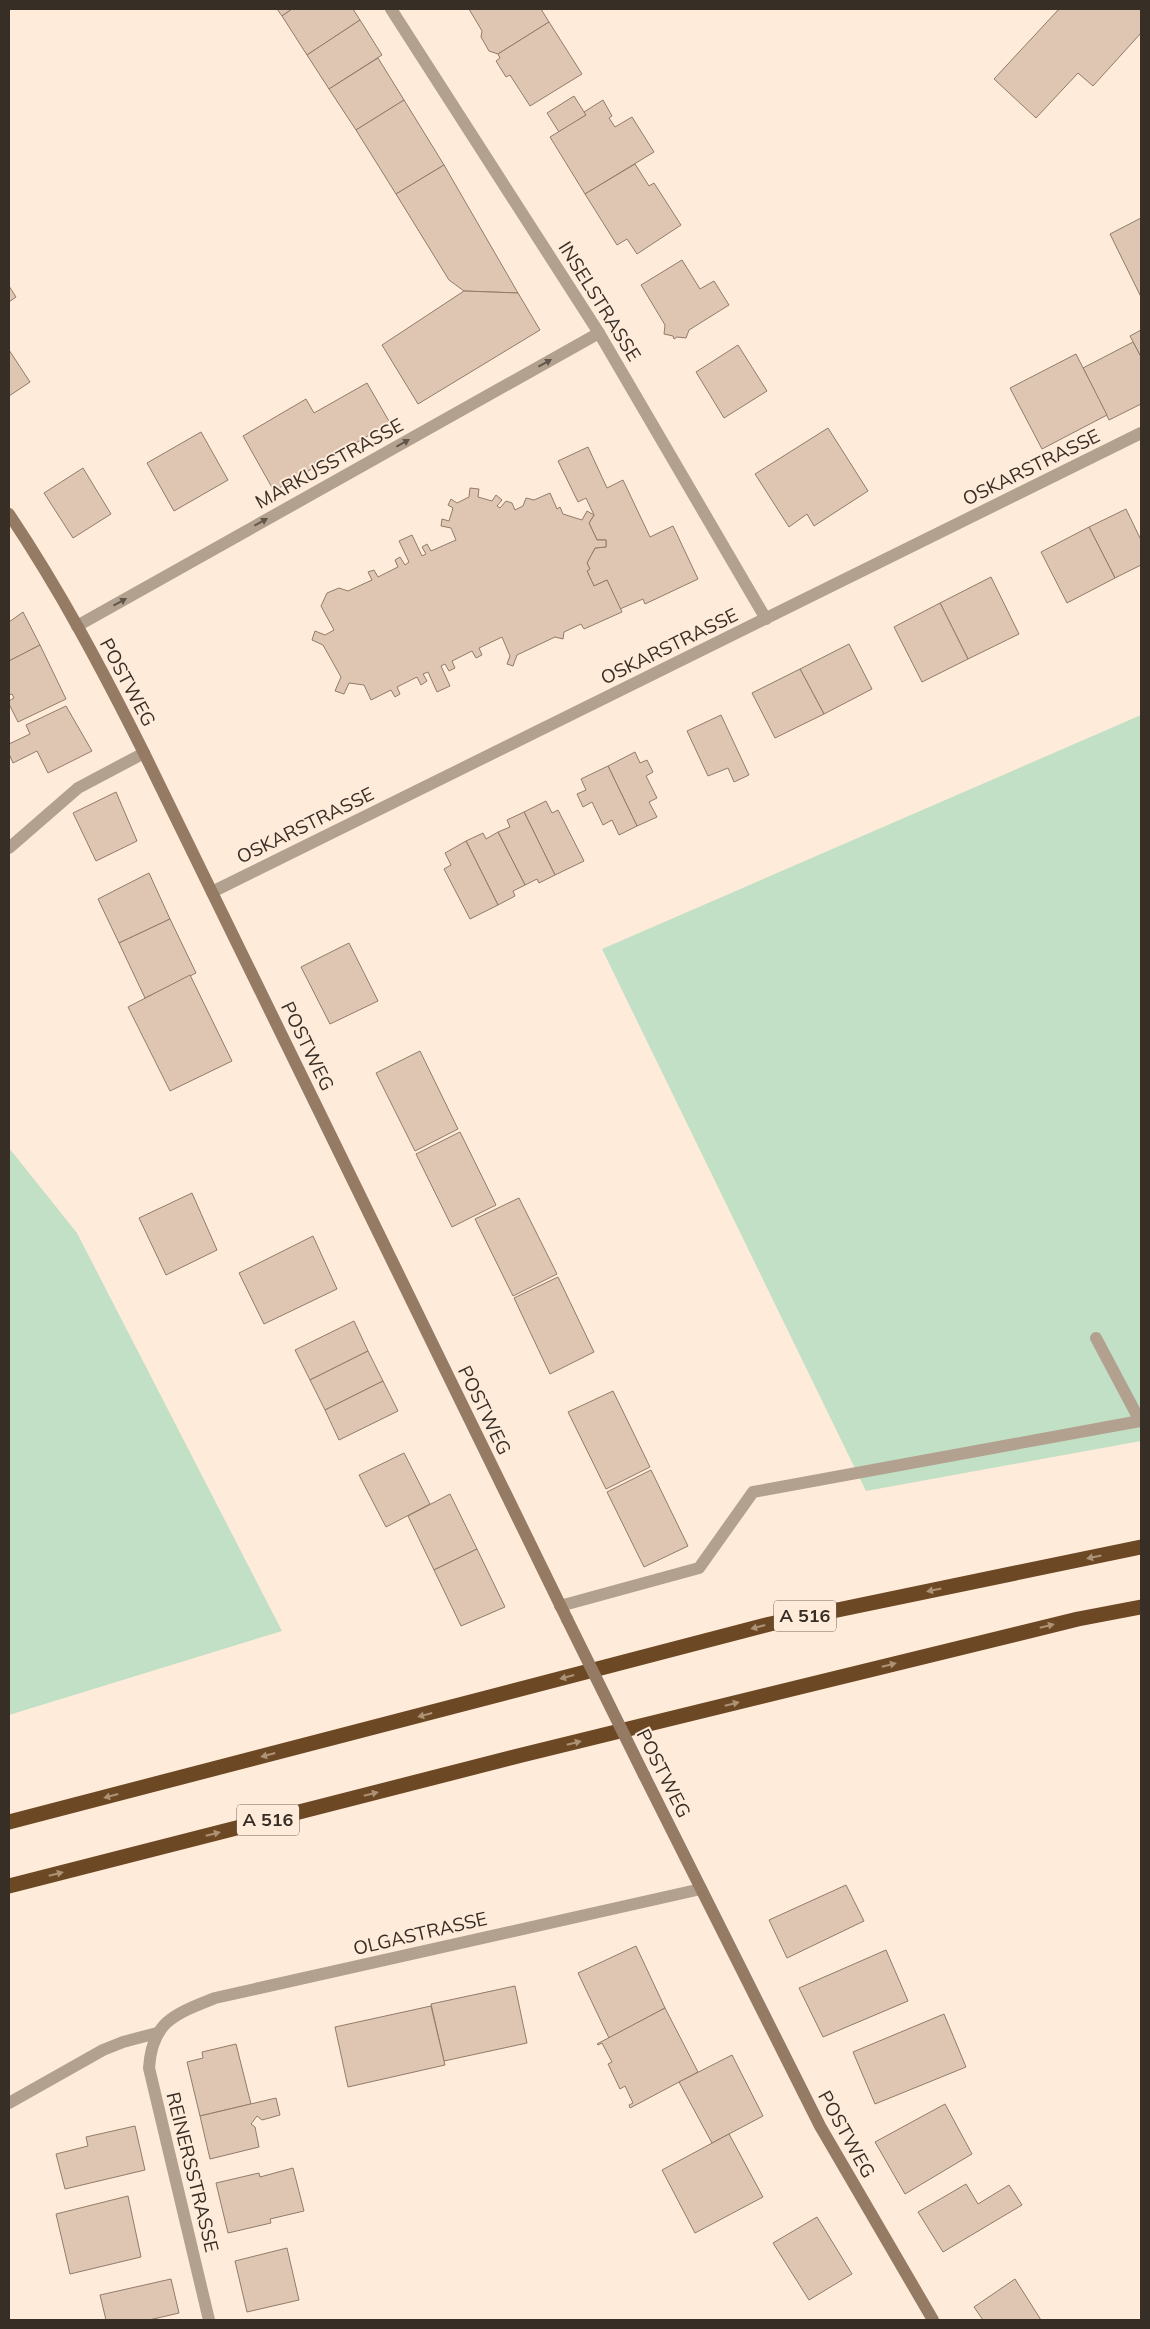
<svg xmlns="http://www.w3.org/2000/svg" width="1150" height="2329" font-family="Mulish,sans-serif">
<rect width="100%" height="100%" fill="#ffebda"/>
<g fill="#c2e0c5">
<polygon points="1141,715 1141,1441 866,1491 602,949"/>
<polygon points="9,1148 77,1233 282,1631 9,1715"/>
</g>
<g fill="#dfc6b3" stroke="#917b69">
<polygon points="277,9 292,9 282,16"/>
<polygon points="292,9 353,9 360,20 307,55 282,16"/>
<polygon points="469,9 541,9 549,22 498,54 489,51 481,37 482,31"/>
<polygon points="1059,9 1141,9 1141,33 1093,86 1078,73 1036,118 994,79"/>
<polygon points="360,20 382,55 329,89 307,55"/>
<polygon points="549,22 582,74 530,106 510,75 506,77 496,61 500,58 498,54"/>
<polygon points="378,58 404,100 356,130 329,89"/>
<polygon points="574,96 586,115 559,132 547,113"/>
<polygon points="404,100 444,165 396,194 356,130"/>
<polygon points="603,100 612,116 609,118 615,127 632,117 654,152 585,194 550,137 586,115 584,112"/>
<polygon points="635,164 649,186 654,183 681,225 637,254 627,239 617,245 585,194"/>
<polygon points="444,165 518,293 464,291 449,280 396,194"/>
<polygon points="1141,218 1141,297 1110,234"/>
<polygon points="682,260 700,289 714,281 729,305 689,330 686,338 677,337 674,339 673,336 664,334 665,325 641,285"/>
<polygon points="9,286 16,297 9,302"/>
<polygon points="464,291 518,293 540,330 418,404 382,345"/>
<polygon points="1141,330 1141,357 1130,336"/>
<polygon points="1133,342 1141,357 1141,404 1109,420 1083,368"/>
<polygon points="738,345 767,391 724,418 696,372"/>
<polygon points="9,350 30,382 9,396"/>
<polygon points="1076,354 1107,415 1042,449 1010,388"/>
<polygon points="367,383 390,423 274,491 243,436 306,399 314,413"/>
<polygon points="828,428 868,491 814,526 807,514 789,527 755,474"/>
<polygon points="201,432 228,480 174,511 147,463"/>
<polygon points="588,447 607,488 623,480 650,537 673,526 698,579 645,604 643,599 620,609 607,580 594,586 587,571 590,569 587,563 595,548 606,547 606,540 597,540 589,523 594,515 586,498 578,502 558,461"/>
<polygon points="83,468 111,514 73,538 44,493"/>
<polygon points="470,488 479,489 478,497 492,501 496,495 502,500 497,506 500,508 506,501 512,503 515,510 523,506 526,498 534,500 550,493 557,509 560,507 563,514 582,520 587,511 594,515 589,523 597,540 606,540 606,547 595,548 587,563 590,569 587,571 594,586 607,580 622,612 584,629 581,624 564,632 563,639 555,637 517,655 513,666 507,664 510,656 502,637 479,648 482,655 476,658 472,651 452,661 455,668 449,671 445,664 441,666 450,686 437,692 428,672 423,674 427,681 421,685 417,677 397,687 400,694 395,697 391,690 371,700 364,685 349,683 344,694 335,691 341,677 323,645 312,640 315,631 325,635 334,630 321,606 327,593 339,588 348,591 372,580 368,572 374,570 378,577 398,567 395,560 400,557 405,565 409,562 399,541 412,535 422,556 426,554 422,547 427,544 431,551 456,540 451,528 441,526 442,519 449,521 453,508 448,505 451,499 457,503 469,497"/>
<polygon points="1126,509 1141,540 1141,565 1115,578 1089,527"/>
<polygon points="1089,527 1115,578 1067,603 1041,552"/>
<polygon points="991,577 1019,634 968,659 940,603"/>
<polygon points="940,603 968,659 922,682 894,627"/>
<polygon points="23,612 40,645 9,661 9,622"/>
<polygon points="849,644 872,689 824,714 800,669"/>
<polygon points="40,645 66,699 18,722 9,704 9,701 14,698 12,694 9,695 9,661"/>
<polygon points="800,669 824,714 775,738 752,693"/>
<polygon points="66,706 92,751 48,773 37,751 13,763 9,754 9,744 30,734 26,725"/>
<polygon points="721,715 749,775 734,782 728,768 708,776 687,731"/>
<polygon points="635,752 640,763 647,760 653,772 646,776 657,798 649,802 657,817 637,826 608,766"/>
<polygon points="608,766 637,826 619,835 612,820 603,825 592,802 583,807 577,794 586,790 581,779"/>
<polygon points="116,792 137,841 96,861 73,813"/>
<polygon points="546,801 552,813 558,810 584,861 555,875 524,812"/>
<polygon points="524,812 555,875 539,883 537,879 525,885 498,832 510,827 507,820"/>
<polygon points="498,832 525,885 513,891 515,896 498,905 466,841 483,833 486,839"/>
<polygon points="466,841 498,905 470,919 444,869 451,865 445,853"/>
<polygon points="149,873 170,919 119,943 98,899"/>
<polygon points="170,919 196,973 145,998 119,943"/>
<polygon points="349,943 378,1001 330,1024 301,967"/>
<polygon points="190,975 232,1061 170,1091 128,1007"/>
<polygon points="420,1051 458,1129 415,1151 376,1073"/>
<polygon points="460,1132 496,1205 452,1227 416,1154"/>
<polygon points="192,1193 217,1250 166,1275 139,1218"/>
<polygon points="519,1198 557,1274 513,1296 475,1219"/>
<polygon points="313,1236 337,1289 264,1324 239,1273"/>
<polygon points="558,1277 594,1352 550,1374 514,1298"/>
<polygon points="354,1321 368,1351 310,1380 295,1350"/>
<polygon points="368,1351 383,1381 325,1410 310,1380"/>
<polygon points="383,1381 398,1411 339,1440 325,1410"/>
<polygon points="613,1391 650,1467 606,1489 568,1412"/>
<polygon points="404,1453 430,1504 386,1527 359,1475"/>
<polygon points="651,1470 688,1546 644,1567 607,1492"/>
<polygon points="450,1494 477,1549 434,1570 408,1516"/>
<polygon points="477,1549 505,1607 461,1626 434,1570"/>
<polygon points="846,1885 864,1921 787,1958 769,1920"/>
<polygon points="636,1946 665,2008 609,2038 578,1973"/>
<polygon points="886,1950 908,2001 823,2037 799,1988"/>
<polygon points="515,1986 527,2043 444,2061 431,2004"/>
<polygon points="431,2006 445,2065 348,2087 335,2027"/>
<polygon points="665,2008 698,2072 630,2108 629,2105 633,2103 625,2086 620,2089 608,2064 612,2062 602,2043 598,2045 597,2044"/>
<polygon points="944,2014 966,2067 875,2104 853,2052"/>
<polygon points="236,2044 251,2104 200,2116 187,2062 203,2058 202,2052"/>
<polygon points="732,2055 763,2116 712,2143 679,2082"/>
<polygon points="276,2098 280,2115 262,2120 257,2116 251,2124 255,2127 259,2147 210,2159 200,2116"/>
<polygon points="945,2104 972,2154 905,2194 875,2142"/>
<polygon points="135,2126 145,2170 65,2189 56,2154 88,2146 86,2137"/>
<polygon points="729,2134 763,2197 695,2233 662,2170"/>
<polygon points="293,2168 304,2211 270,2219 271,2223 228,2233 216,2183 259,2173 260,2177"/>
<polygon points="966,2184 978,2204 1009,2185 1022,2205 943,2252 918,2212"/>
<polygon points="128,2196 141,2257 70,2274 56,2214"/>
<polygon points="817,2217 852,2274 809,2300 773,2243"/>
<polygon points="287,2248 299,2300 247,2312 235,2261"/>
<polygon points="171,2279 179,2313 149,2320 106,2320 100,2295"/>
<polygon points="1015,2279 1041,2320 983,2320 974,2307"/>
</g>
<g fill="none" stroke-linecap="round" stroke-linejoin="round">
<g stroke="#b3a190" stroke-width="12">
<polyline points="560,1606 699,1568 753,1492 1140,1421 1096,1338"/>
<polyline points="9,2103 103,2050 123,2042 157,2033"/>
</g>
<g stroke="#b3a190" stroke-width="12">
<polyline points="391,9 599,333 766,619"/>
<polyline points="77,626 599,333"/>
<polyline points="9,848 78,788 144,753"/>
<polyline points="212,892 1141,433"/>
<path d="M209 2320 149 2068C152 2021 175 2014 215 1998L701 1889"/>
</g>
<g stroke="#957b63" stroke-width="12">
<path d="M9 514C60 590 103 671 144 753L567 1619"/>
<polyline points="644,1775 820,2126 933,2320"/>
</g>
<g stroke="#6c4924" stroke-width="15">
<polyline points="9,1822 770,1624 1141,1547"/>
<polyline points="9,1886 526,1754 1078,1619 1141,1607"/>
</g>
<polyline stroke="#957b63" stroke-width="12" points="567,1619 644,1775"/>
</g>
<defs><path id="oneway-solid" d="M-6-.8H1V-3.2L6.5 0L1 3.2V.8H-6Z" transform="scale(1.25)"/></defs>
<g fill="#62564b">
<use href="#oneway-solid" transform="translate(545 363) rotate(-29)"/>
<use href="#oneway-solid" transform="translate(403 443) rotate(-29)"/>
<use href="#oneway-solid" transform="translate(261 522) rotate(-29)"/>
<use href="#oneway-solid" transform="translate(120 602) rotate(-29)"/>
</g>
<g fill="#ae9276">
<use href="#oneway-solid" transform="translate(1094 1557) rotate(168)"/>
<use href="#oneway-solid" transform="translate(934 1590) rotate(168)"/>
<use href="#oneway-solid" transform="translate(1047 1626) rotate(-14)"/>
<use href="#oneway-solid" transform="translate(758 1627) rotate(165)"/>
<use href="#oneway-solid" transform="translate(889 1665) rotate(-14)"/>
<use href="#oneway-solid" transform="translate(567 1677) rotate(165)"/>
<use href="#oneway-solid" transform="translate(732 1704) rotate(-14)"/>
<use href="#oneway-solid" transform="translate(425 1715) rotate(165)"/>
<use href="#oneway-solid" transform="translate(574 1743) rotate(-14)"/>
<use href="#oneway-solid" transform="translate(268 1755) rotate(165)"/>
<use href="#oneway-solid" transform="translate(371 1794) rotate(-14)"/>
<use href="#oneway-solid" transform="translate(111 1796) rotate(165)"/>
<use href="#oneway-solid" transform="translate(213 1834) rotate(-14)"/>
<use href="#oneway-solid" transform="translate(56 1874) rotate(-14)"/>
</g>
<g text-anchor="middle" stroke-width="4" stroke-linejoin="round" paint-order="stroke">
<g fill="#ffebda" stroke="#73675c" stroke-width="1">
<rect x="774" y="1600.5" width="62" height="31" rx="4"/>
<rect x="237" y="1804.5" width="62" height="31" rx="4"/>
</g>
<g font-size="18" font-weight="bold" fill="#372e26">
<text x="805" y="1622">A 516</text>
<text x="268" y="1826">A 516</text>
</g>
<g font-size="19" fill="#372e26" stroke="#ffebda">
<text transform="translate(600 301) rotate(58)" y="7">INSELSTRASSE</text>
<text transform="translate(329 463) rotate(-29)" y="7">MARKUSSTRASSE</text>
<text transform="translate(1031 467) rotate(-26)" y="7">OSKARSTRASSE</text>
<text transform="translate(669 646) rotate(-26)" y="7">OSKARSTRASSE</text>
<text transform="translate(128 682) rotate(62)" y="7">POSTWEG</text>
<text transform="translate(305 825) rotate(-26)" y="7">OSKARSTRASSE</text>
<text transform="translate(308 1046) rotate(64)" y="7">POSTWEG</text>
<text transform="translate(485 1410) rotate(64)" y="7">POSTWEG</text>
<text transform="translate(664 1773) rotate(63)" y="7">POSTWEG</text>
<text transform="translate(420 1933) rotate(-13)" y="7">OLGASTRASSE</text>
<text transform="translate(847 2134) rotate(61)" y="7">POSTWEG</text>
<text transform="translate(193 2172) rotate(76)" y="7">REINERSSTRASSE</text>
</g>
</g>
<rect width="1150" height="2329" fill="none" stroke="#372e26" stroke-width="20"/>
</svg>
